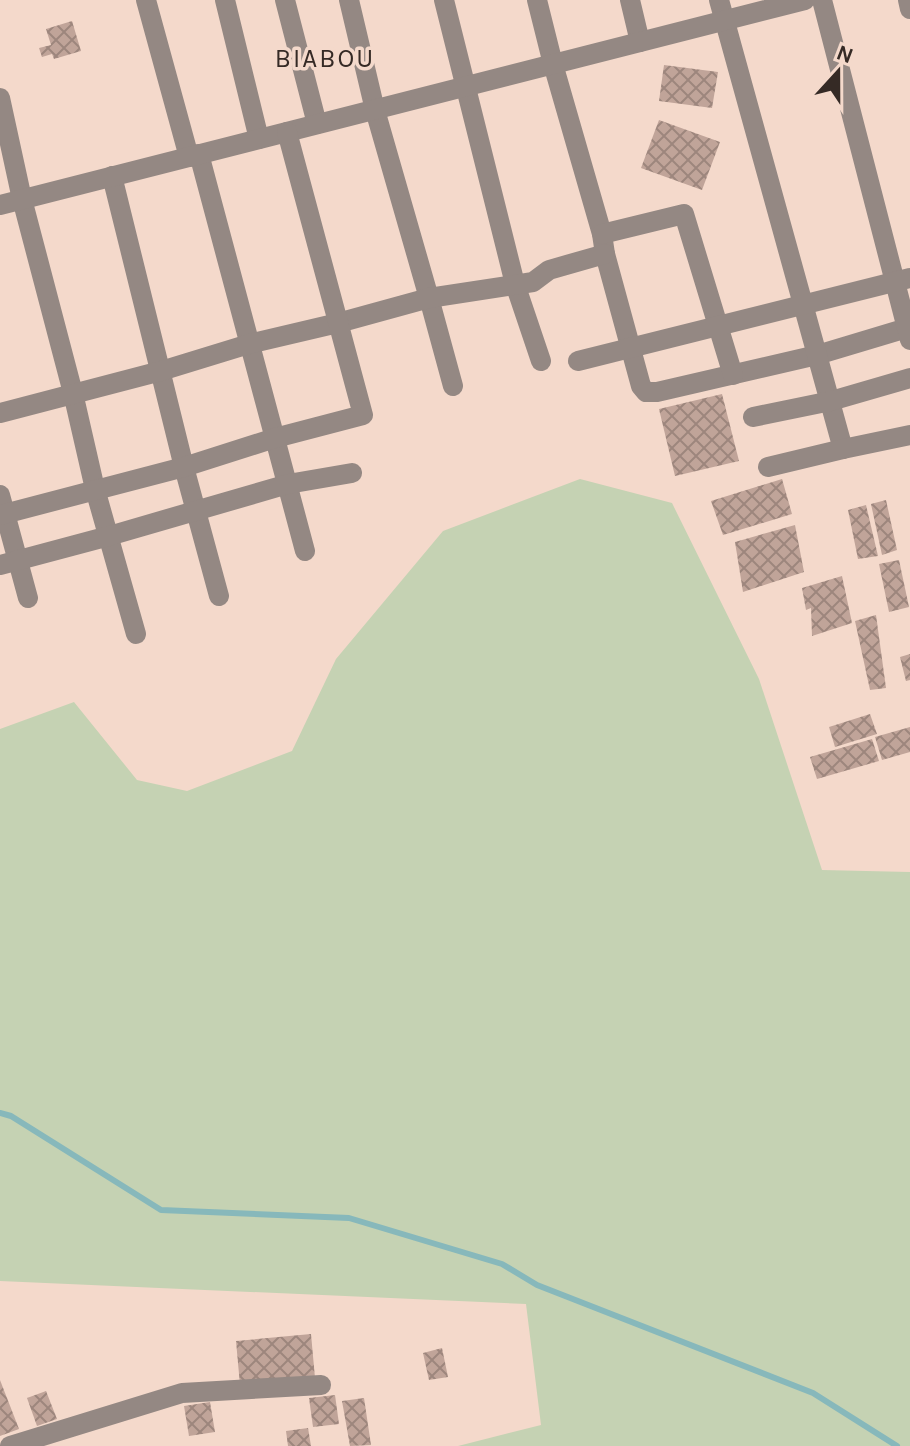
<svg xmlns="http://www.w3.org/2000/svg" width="910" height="1446" font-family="Karla,sans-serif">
<defs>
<pattern id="building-cross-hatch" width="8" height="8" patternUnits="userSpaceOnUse" patternTransform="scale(2)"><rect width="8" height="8" fill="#c0a499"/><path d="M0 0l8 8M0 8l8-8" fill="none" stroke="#9d867d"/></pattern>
</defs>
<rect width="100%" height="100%" fill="#f4d9cb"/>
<polygon fill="#c5d2b3" points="580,479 672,503 759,679 822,870 910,872 910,1446 458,1446 541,1425 526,1304 0,1281 0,729 74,702 137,780 187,791 292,751 336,659 443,531"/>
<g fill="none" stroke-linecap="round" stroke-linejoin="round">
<polyline stroke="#87b8bb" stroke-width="6" points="0,1113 11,1116 161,1210 349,1218 502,1264 537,1285 813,1393 897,1446"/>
</g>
<g fill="url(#building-cross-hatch)">
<polygon points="72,21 81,51 54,59 52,54 42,57 39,48 51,45 46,29"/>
<polygon points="664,65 718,72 712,108 659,101"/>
<polygon points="659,120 720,142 702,190 641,168"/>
<polygon points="722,394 739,461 675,476 659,409"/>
<polygon points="782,479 792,514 723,535 711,501"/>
<polygon points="886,500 897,550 882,555 871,504"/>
<polygon points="866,505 878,556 858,559 848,510"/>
<polygon points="795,525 804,572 743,592 735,542"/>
<polygon points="899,560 909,607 889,612 879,564"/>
<polygon points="842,576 852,623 812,636 811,608 806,610 802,588"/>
<polygon points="876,615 886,688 870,690 855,621"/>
<polygon points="910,654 910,680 906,681 900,657"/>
<polygon points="870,714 877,734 835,747 829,727"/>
<polygon points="910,727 910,752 882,760 875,737"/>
<polygon points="872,739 879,761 817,779 810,757"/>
<polygon points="311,1334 315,1378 240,1385 236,1341"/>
<polygon points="442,1348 448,1377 429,1380 423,1353"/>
<polygon points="0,1380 19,1429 0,1436"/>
<polygon points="46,1391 57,1419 37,1426 27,1398"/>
<polygon points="335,1395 339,1424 313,1427 309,1398"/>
<polygon points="364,1398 371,1445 350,1446 342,1401"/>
<polygon points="210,1402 215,1432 189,1436 184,1406"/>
<polygon points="308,1428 311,1446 288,1446 286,1431"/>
</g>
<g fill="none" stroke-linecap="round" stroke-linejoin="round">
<g stroke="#948883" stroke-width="20">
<polyline points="146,0 189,157"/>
<polyline points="225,0 259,139"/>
<polyline points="285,0 317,124"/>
<polyline points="349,0 375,110 429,298 453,386"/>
<polyline points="444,0 515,284 541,361"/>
<polyline points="537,0 553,64 602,234 605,254 641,386 646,392 657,392 817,355 910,327"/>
<polyline points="630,0 640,42"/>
<polyline points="719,0 843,449"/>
<polyline points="822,0 910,340"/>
<polyline points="908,0 910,9"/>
<polyline points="0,98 22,199 73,393 95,489 136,634"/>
<polyline points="199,154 305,551"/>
<polyline points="112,176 184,467 219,596"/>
<polyline points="0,205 805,0"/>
<polyline points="602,234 684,214 733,375"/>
<polyline points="578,361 910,278"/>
<polyline points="0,413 161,371 249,344 338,323 429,298 533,282 549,270 605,254"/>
<polyline points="753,417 831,401 910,378"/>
<polyline points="768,467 843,449 910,435"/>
<polyline points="0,495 28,598"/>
<polyline points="0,515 184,467 275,438 363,415 287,132"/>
<polyline points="0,565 109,536 288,484 352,473"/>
<polyline points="10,1446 182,1393 321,1385"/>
</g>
</g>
<g text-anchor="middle" stroke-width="7" stroke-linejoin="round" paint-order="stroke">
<g font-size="26" letter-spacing="2" fill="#352a25" stroke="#f4d9cb">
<text x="325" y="67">BIABOU</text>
</g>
</g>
<g transform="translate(838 72) rotate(21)" stroke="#f4d9cb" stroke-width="6" paint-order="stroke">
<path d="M0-6L14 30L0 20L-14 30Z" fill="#352a25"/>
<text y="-12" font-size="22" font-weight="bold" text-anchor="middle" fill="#352a25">N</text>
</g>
</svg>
